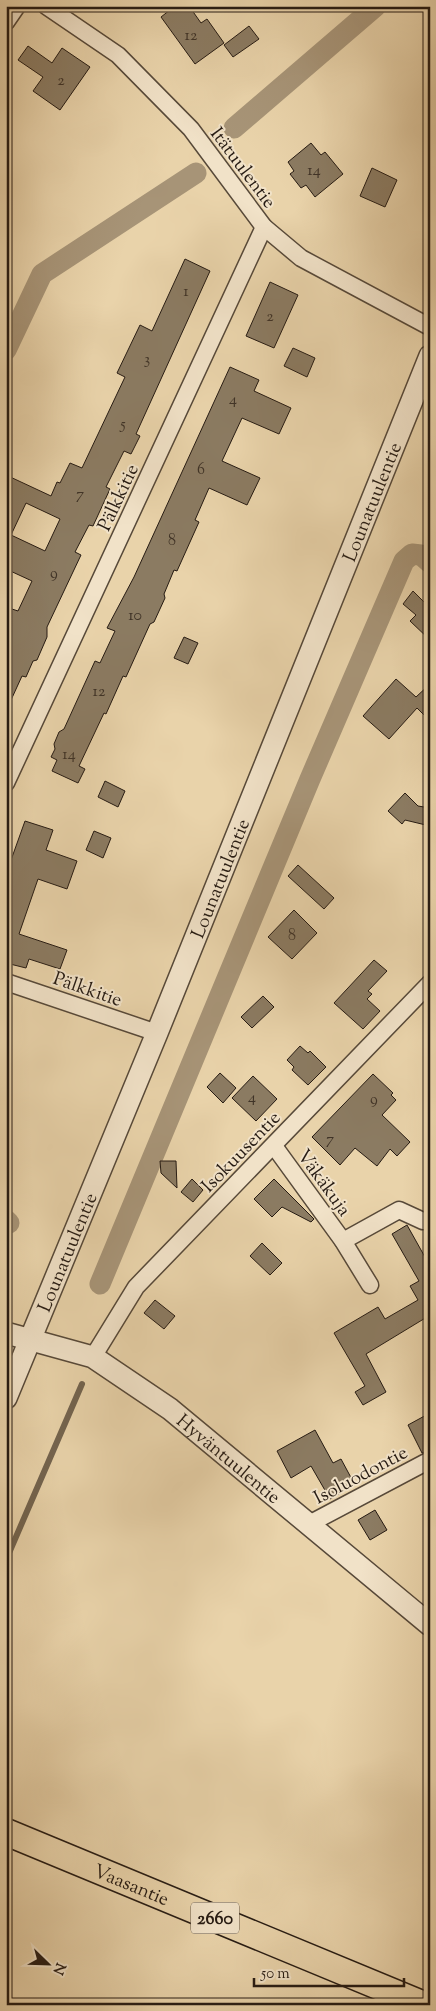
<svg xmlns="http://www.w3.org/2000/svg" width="436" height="2011" font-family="'Sorts Mill Goudy',serif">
<rect width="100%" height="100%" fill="#e9d3aa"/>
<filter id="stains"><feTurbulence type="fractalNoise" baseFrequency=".004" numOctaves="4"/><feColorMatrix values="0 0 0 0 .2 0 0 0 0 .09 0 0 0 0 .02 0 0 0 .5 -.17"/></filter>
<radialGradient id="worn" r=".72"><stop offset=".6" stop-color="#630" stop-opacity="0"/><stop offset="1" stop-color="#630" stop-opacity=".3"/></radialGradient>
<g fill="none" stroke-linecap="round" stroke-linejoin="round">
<polyline stroke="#73644f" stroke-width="6" points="6,1560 82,1384"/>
<g stroke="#a79477" stroke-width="21">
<polyline points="234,128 376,6"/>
<polyline points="6,350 42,274 196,173"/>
<polyline points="6,1220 9,1223"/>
<polyline points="100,1284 310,779 404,561 412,554 421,555 430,563"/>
</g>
</g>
<g fill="#8b7b62" stroke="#261b13" fill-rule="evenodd">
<polygon points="175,6 189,6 201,23 207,19 224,43 195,64 161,17"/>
<polygon points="249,26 259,39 233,57 224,45"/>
<polygon points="28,46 52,63 62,48 90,67 60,110 33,91 43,77 18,60"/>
<polygon points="311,143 321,155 325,152 343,174 315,197 306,185 301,188 290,174 294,171 288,162"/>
<polygon points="372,168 397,180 385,207 360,196"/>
<path d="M185 259 210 271 136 434 140 436 131 454 124 451 106 487 110 489 93 526 89 525 75 552 81 555 47 627V637L37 660 33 661 26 677 22 676 6 711V607L18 611 32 581 6 569V475L51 496 57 482 60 483 70 463 82 468 125 377 117 373 140 325 152 331ZM26 503 60 519 45 551 11 535Z"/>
<polygon points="270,282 298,295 274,348 246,336"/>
<polygon points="293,348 315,358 307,377 284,366"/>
<polygon points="230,367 259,380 254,391 291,408 279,434 242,418 222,461 260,478 247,505 209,488 195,520 199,522 177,571 174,570 164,594 165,598 154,622 150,624 126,677 123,676 106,714 104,713 79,766 85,769 78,783 52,771 57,760 51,757 55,749 54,744 59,732 64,729 95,661 100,663 115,631 107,628 134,577"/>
<polygon points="413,591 426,604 430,600 430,640 410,621 416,615 403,604"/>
<polygon points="184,637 198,643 188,664 174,658"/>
<polygon points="396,679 416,697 430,684 430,721 417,708 389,739 363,716"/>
<polygon points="105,781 125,791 118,807 98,797"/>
<polygon points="405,793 418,806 430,808 430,826 405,820 402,824 388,811"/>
<polygon points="25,821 53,830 46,850 77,861 67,889 38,879 19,934 67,950 60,969 29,959 26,968 6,963 6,874"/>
<polygon points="94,831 111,838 103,858 86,850"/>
<polygon points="298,865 334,898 324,909 288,876"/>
<polygon points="294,910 317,933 292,959 268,937"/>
<polygon points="374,960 387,971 368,991 372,994 367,999 380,1011 363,1029 334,1003"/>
<polygon points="263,996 274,1007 252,1028 241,1017"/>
<polygon points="300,1046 308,1053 310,1051 326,1067 308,1085 292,1070 294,1067 287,1060"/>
<polygon points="220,1073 236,1088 223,1103 207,1087"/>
<polygon points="373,1074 393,1093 391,1095 396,1100 382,1115 410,1142 397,1156 390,1149 377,1166 355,1148 340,1165 312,1137"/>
<polygon points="253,1076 277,1099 256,1121 232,1098"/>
<polygon points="160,1161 176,1161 177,1188 161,1173"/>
<polygon points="192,1179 203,1190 193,1202 181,1192"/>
<polygon points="274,1179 314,1219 311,1222 282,1207 272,1217 254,1199"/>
<polygon points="407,1225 430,1266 430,1322 427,1317 366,1354 386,1392 363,1405 355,1392 365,1386 334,1333 378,1307 385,1319 418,1300 410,1286 419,1281 392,1234"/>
<polygon points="262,1243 282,1263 270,1275 250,1256"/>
<polygon points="155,1300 175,1316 164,1329 144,1313"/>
<polygon points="430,1413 430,1450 422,1453 408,1425"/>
<polygon points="315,1430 333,1463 341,1459 355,1485 330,1499 311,1466 291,1478 277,1451"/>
<polygon points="375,1510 387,1530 370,1540 358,1520"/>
</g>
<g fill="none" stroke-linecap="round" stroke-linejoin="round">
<g stroke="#574939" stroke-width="19">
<g id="minor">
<polyline points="46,6 118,55 191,129 264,227 301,258 430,327"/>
<polyline points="6,22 17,6"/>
<polyline points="6,783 264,227"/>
<polyline points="6,982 157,1033"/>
<polyline points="274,1146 343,1241 370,1285"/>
<polyline points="343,1241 399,1210 423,1221"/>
<polyline points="93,1357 136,1287 430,983"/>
<polyline points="309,1524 430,1460"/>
</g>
</g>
<g stroke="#574939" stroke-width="24">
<g id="tertiary">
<path id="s1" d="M6 1333 93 1357 170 1409 430 1625"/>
<path id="s2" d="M6 1398 157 1033 430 356"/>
</g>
</g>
<g stroke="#261b13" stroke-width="29">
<g id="primary">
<path id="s3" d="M6 1832 424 2005"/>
</g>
</g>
<use href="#minor" stroke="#f1e2c8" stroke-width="16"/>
<use href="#tertiary" stroke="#f1e2c8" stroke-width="21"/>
<use href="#primary" stroke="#e9d3aa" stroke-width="26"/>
</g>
<g text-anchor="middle" stroke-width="4" stroke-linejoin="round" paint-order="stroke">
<g font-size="16" fill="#3f3327">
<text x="191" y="40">12</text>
<text x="61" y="85">2</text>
<text x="314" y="175">14</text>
<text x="186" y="296">1</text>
<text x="270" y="321">2</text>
<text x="147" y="364">3</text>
<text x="233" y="404">4</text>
<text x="123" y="429">5</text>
<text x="201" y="474">6</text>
<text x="80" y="499">7</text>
<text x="172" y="545">8</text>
<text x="54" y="578">9</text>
<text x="135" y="620">10</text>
<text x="99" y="696">12</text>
<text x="69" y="759">14</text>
<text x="292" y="940">8</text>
<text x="252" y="1102">4</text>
<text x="374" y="1104">9</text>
<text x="330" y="1144">7</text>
</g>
<rect fill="#f1e2c8" stroke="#635749" stroke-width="1" x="191" y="1902.5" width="48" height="31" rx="4"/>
<g font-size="18" font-weight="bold" fill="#261b13">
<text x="215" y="1924">2660</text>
</g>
<g font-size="19" fill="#261b13" stroke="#f1e2c8">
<text transform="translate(244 167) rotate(53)" y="7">Itätuulentie</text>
<text transform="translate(117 497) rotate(-65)" y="7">Pälkkitie</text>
<text dy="7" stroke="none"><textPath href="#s2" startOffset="968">Lounatuulentie</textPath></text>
<text dy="7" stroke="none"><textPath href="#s2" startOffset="562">Lounatuulentie</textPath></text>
<text transform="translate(88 988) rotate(19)" y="7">Pälkkitie</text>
<text transform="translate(240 1151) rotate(-46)" y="7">Isokuusentie</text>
<text transform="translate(325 1182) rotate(54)" y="7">Väkäkuja</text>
<text dy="7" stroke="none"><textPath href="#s2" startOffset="158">Lounatuulentie</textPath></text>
<text dy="7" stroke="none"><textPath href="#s1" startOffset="260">Hyväntuulentie</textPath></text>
<text transform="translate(360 1474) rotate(-28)" y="7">Isoluodontie</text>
<text dy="7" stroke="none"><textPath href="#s3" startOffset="136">Vaasantie</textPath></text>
</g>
</g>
<rect width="436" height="2011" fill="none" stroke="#e9d3aa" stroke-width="25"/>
<rect x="8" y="8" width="421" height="1996" fill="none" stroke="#261b13" stroke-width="2.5"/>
<rect x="12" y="12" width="411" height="1986" fill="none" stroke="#261b13"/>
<g transform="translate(48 1964) rotate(113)" stroke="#f1e2c8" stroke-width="4" paint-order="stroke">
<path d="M0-4L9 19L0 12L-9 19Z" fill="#261b13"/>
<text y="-8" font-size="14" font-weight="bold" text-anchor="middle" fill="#261b13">N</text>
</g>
<path d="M254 1978v8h150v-8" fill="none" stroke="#261b13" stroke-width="2.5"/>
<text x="261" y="1978" font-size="15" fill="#261b13" stroke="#f1e2c8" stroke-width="4" paint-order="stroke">50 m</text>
<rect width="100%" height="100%" filter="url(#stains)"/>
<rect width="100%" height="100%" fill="url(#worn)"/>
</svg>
